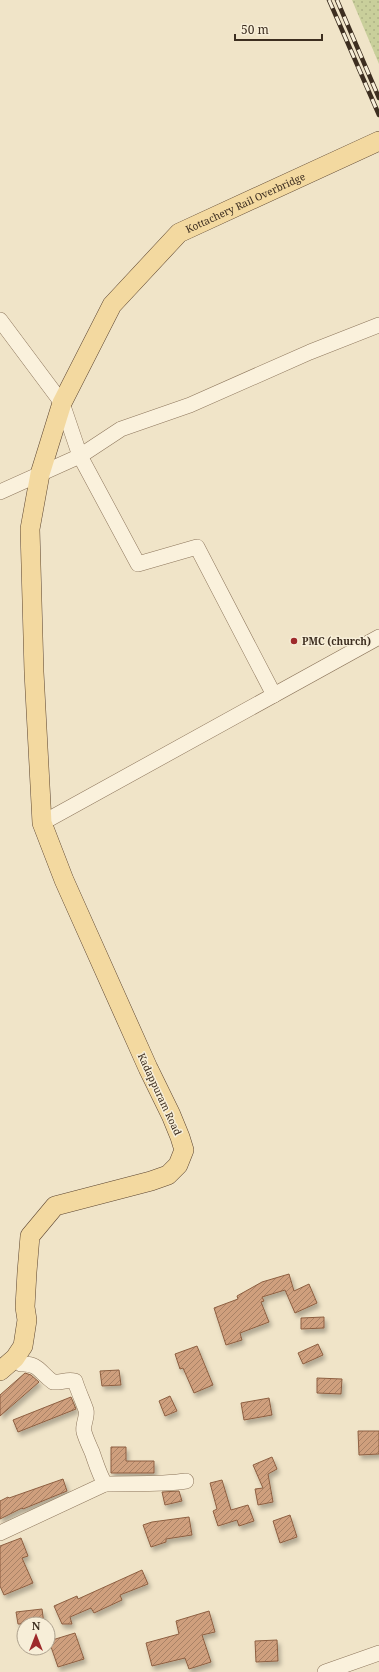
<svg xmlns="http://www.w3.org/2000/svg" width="379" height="1672" font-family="'Noto Serif',serif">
<defs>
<pattern id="grass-dots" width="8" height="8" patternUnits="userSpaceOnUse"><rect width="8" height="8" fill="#c9cf9b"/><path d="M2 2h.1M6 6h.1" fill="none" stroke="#aeb285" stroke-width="1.8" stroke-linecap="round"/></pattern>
<pattern id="building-hatch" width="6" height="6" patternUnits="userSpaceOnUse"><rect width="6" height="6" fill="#cf9f7d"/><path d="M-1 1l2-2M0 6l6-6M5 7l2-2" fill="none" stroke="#a98266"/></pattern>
<filter id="shadow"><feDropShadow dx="2.5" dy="4" stdDeviation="2" flood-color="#0004"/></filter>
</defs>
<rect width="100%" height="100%" fill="#f0e4c8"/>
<polygon fill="url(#grass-dots)" points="352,0 379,0 379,64"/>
<g fill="url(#building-hatch)" stroke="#8d5f41" filter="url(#shadow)">
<polygon points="289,1274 294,1291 309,1284 317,1303 295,1313 285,1290 262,1297 264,1301 261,1302 269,1322 240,1333 242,1340 226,1345 214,1308 238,1299 237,1296 262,1282"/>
<polygon points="324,1317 324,1328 301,1329 301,1318"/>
<polygon points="318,1344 323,1355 303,1364 298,1353"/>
<polygon points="197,1346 213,1385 194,1393 183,1368 180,1369 175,1354"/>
<polygon points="119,1370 121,1385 102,1386 100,1371"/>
<polygon points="25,1373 31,1375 39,1382 0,1416 0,1395"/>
<polygon points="317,1378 342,1379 341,1394 317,1393"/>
<polygon points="170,1396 177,1411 165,1416 159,1401"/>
<polygon points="71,1397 76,1409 18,1432 13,1420"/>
<polygon points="269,1398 272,1415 244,1420 241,1403"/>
<polygon points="358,1431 379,1431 379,1454 359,1455"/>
<polygon points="111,1447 126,1447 126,1461 154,1461 154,1473 111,1473"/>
<polygon points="272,1457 277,1469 268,1474 273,1502 258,1505 255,1489 263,1488 253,1465"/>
<polygon points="63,1479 67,1491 23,1509 22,1508 0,1519 0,1501 8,1497 9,1498"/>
<polygon points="222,1480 231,1510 248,1505 254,1521 239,1526 237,1520 218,1526 213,1511 217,1509 210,1483"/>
<polygon points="179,1491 182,1501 165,1505 162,1492"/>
<polygon points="290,1515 297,1537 280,1543 273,1521"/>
<polygon points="189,1517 192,1535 166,1539 166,1542 151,1547 143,1525 152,1522"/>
<polygon points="21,1538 28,1556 22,1558 33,1583 4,1595 0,1586 0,1546"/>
<polygon points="142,1570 148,1584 120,1595 122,1600 94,1613 91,1608 70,1617 72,1624 62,1624 54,1606 77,1596 78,1599"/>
<polygon points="42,1609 44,1624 18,1624 16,1612"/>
<polygon points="209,1611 215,1632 202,1635 211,1662 189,1669 185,1658 152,1666 146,1643 179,1634 176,1621"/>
<polygon points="75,1633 84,1659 58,1667 49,1641"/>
<polygon points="277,1640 278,1661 256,1662 255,1641"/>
</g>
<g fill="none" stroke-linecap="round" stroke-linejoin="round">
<g stroke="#8d765c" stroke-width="16">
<g id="minor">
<polyline points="0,320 62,403 80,456 138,564 197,547 274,695"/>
<polyline points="0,492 80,456 121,429 190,405 310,352 379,325"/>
<polyline points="42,823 379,637"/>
<path d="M15 1358 21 1364C39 1363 40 1373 53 1382 61 1383 66 1379 75 1381 78 1391 83 1401 86 1410 88 1417 82 1425 84 1432 86 1439 89 1445 92 1452 96 1463 99 1474 105 1484 132 1483 159 1485 186 1481"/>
<polyline points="0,1533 105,1484"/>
<polyline points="325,1672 379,1653"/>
</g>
</g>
<g stroke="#5b4430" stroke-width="20">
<g id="major">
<path id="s1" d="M0 1371 15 1358 23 1346 27 1320 25 1307 27 1272 30 1236 55 1206 151 1181 168 1175 178 1165 184 1150 180 1137 171 1115 148 1068 64 880 42 823 34 672 30 529 40 474 62 403 112 305 179 233 379 141"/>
</g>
</g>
<use href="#minor" stroke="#faf1dc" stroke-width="15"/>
<use href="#major" stroke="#f3d9a0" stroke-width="19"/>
<g stroke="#3d2e20" stroke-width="4.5">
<g id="rail">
<polyline points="329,0 379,115"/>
<polyline points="337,0 379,98"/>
</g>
</g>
<use href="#rail" stroke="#f7eed8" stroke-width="3" stroke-dasharray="9" stroke-linecap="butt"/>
</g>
<circle fill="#9e2a2b" stroke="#f7eed8" stroke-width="1.5" cx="294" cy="641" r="4"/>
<g text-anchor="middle" stroke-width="3" stroke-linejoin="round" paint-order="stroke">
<g font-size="10" fill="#3d2e20" stroke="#f7eed8">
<text dy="4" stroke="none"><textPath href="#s1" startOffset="1394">Kottachery Rail Overbridge</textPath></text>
<text transform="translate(160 1094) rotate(65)" y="4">Kadappuram Road</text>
</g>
<g font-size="10" font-weight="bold" fill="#3d2e20" stroke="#f7eed8" text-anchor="start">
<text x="302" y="645">PMC (church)</text>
</g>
</g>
<g transform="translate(36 1636)"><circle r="19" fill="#f7eed8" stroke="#ada18e"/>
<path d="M0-3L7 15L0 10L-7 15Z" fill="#9e2a2b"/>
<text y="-6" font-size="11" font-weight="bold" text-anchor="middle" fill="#3d2e20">N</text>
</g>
<path d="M235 34v6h87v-6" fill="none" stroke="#3d2e20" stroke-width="2"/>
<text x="241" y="34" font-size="12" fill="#3d2e20" stroke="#f7eed8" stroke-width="3" paint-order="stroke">50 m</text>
</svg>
